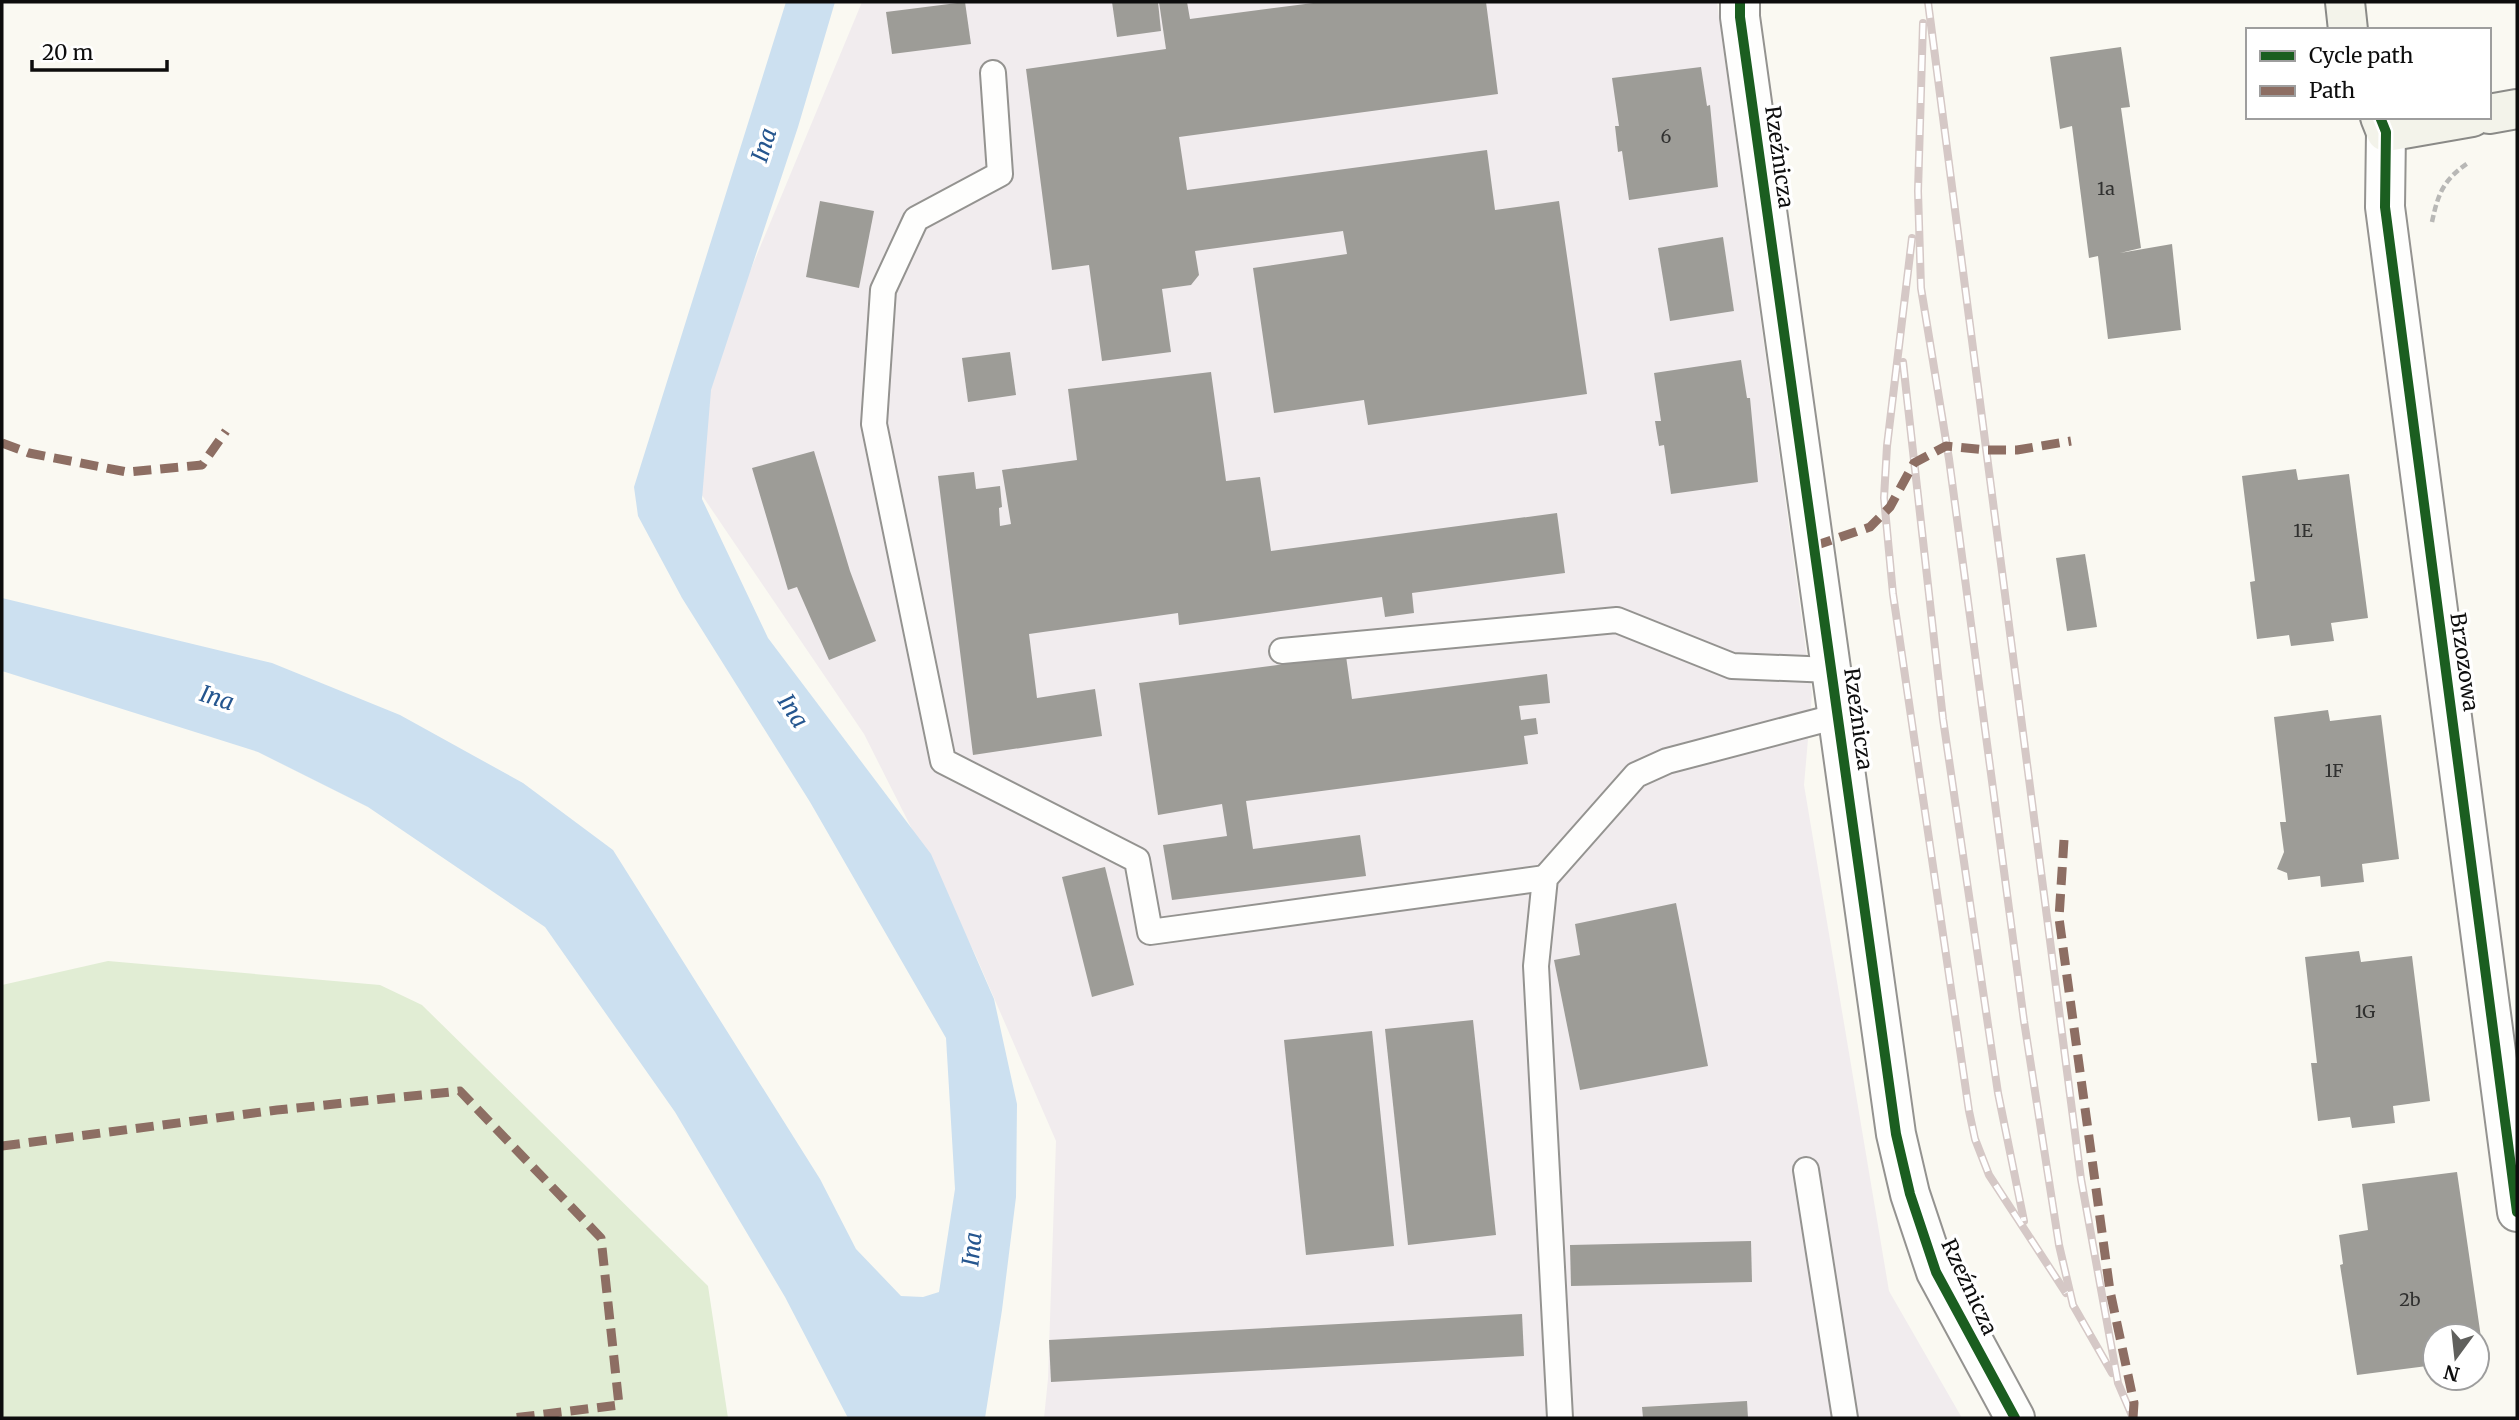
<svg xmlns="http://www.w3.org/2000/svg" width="2519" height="1420" font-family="Merriweather,serif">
<rect width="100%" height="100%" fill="#faf9f2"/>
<polygon fill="#f1ecee" points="862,2 1717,2 1812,694 1804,785 1889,1291 1962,1418 1044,1418 1048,1379 1056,1141 975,954 864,734 674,454"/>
<polygon fill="#e1edd4" points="108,961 380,985 422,1005 708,1286 728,1418 2,1418 2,985"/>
<polygon fill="#cce0f0" points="786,2 835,2 798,127 711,390 702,499 768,638 931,854 994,999 1017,1104 1016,1197 1002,1310 985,1418 848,1418 785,1297 675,1112 545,927 368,807 258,752 2,671 2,598 272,663 400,715 523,783 613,850 820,1179 856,1249 901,1296 923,1297 939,1292 955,1189 946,1038 810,802 682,598 638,516 634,487"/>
<g fill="#9d9c97">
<polygon points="965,2 971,44 892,54 886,12"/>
<polygon points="1112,2 1158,2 1161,31 1117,37"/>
<polygon points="1159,2 1187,2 1190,19 1321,2 1486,2 1498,94 1179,137 1187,190 1487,150 1495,210 1559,201 1587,394 1368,425 1364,400 1274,413 1253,268 1347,254 1343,231 1195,251 1199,275 1191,285 1162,289 1171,352 1102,361 1089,265 1052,270 1026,69 1166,49"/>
<polygon points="2121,47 2130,107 2121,108 2141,248 2120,253 2172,244 2181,330 2108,339 2098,256 2089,258 2072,126 2060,129 2050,57"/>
<polygon points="1701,67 1707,106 1710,105 1718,187 1629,200 1622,151 1618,152 1615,126 1619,126 1612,78"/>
<polygon points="820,201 874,211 859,288 806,277"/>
<polygon points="1723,237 1734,311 1670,321 1658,248"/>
<polygon points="1010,352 1016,395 968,402 962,358"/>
<polygon points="1741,360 1747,398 1750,398 1758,482 1671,494 1664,445 1659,446 1655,421 1661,421 1654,373"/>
<polygon points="1211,372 1226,481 1260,477 1271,551 1557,513 1565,573 1412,593 1414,613 1385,617 1382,597 1179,625 1178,613 1029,634 1037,698 1095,689 1102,736 973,755 938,476 974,472 976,489 1000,486 1002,507 999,508 1000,526 1011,524 1002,470 1077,460 1068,389"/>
<polygon points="814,451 850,571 876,641 829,660 797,587 788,590 752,468"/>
<polygon points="2296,469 2298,480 2349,474 2368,618 2331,623 2334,641 2291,646 2289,635 2257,639 2250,582 2255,581 2242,476"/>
<polygon points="2085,554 2097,627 2067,631 2056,558"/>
<polygon points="1346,656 1352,699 1547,674 1550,703 1519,706 1521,720 1536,718 1538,734 1524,736 1528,764 1246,801 1253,849 1360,835 1366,876 1172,900 1163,845 1227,836 1222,804 1158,815 1139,683"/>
<polygon points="2328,710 2330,721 2381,715 2399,859 2362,864 2364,882 2321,887 2320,876 2288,880 2287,873 2277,869 2284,852 2280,822 2286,822 2274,717"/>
<polygon points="1105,867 1134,985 1092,997 1062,877"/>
<polygon points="1676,903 1708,1066 1580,1090 1554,960 1580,955 1575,924"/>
<polygon points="2359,951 2361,962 2412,956 2430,1101 2393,1106 2395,1123 2352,1128 2350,1117 2318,1121 2311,1063 2317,1063 2305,957"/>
<polygon points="1473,1020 1496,1235 1408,1245 1385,1029"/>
<polygon points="1372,1031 1394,1246 1306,1255 1284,1040"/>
<polygon points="2457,1172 2484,1358 2477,1359 2477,1336 2435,1336 2435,1365 2357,1375 2340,1265 2343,1264 2339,1235 2368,1230 2362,1184"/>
<polygon points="1751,1241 1752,1282 1571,1286 1570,1245"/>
<polygon points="1522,1314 1524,1356 1051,1382 1049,1340"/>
<polygon points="1747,1401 1748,1418 1643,1418 1642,1407"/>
</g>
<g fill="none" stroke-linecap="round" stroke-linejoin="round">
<g stroke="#949390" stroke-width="28">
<g id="lane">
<polyline points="993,73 1000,174 916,219 883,290 874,424 943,761 1137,860 1150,932 1545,878"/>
<polyline points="1282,651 1617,620 1732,666 1831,670"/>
<polyline points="1806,1170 1845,1418"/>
<polyline points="1560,1418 1536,966 1545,878 1636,775 1667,761 1838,716"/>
</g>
</g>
<g stroke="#949390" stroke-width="42">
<g id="street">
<polyline points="1740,2 1740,17 1896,1134 1910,1194 1936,1272 2015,1418"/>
<polyline points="2386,132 2385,207 2517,1212"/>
</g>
</g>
<g stroke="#8a8a87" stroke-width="42">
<g id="secondary">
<polyline points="2345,2 2348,30"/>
<polyline points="2489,114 2517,109"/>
<polyline points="2380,117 2386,132 2472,117"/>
</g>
</g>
<path stroke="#b8b8b6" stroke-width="4.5" stroke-dasharray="7 3.5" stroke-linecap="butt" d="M2432 222C2438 194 2443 180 2468 163"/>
<use href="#lane" stroke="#fefefd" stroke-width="24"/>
<use href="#street" stroke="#fefefd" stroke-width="38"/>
<use href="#secondary" stroke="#f3f3ea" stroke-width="38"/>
<g stroke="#d5c8c6" stroke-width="8">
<g id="rail">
<polyline points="1928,2 2081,1179 2118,1383 2133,1418"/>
<polyline points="1923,23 1918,191 1921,288 1949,459 2024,1021 2059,1245 2073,1305 2112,1373"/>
<polyline points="1912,238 1887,446 1884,498 1893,594 1969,1111 1975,1139 1989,1175 2066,1293"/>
<polyline points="1903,362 1943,719 1998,1093 2024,1221"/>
</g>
</g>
<use href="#rail" stroke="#fff" stroke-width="5" stroke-dasharray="16" stroke-linecap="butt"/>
<g stroke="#8d6e63" stroke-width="9" stroke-dasharray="18 9" stroke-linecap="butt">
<polyline points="2,443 29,453 127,472 202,465 226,431"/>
<polyline points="1814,546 1870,527 1890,507 1914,463 1946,446 1987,450 2017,450 2071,441"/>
<polyline points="2064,840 2059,918 2110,1291 2134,1403 2133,1418"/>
<polyline points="2,1146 277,1110 460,1091 601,1238 619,1405 513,1418"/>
</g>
<g stroke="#fff" stroke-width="15">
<g id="cycleway">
<polyline points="1740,2 1740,17 1896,1134 1910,1194 1936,1272 2015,1418"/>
<polyline points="2380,117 2386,132 2385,207 2517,1212"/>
</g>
</g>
<use href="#cycleway" stroke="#1b5e20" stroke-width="10"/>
</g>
<g text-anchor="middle" stroke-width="7" stroke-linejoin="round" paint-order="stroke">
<g font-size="18" fill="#313130">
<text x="1666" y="143">6</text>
<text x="2106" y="195">1a</text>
<text x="2303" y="537">1E</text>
<text x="2334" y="777">1F</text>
<text x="2365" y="1018">1G</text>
<text x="2410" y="1306">2b</text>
</g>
<g font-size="21" fill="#0d0d0d" stroke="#fff">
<text transform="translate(1779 157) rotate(82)" y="7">Rzeźnicza</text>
<text transform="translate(2464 662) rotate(82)" y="7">Brzozowa</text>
<text transform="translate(1858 719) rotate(82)" y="7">Rzeźnicza</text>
<text transform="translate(1969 1287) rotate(65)" y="7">Rzeźnicza</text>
</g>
<g font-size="23" font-style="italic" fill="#25568f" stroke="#fff">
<text transform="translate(764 145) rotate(-72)" y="8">Ina</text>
<text transform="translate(217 698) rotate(18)" y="8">Ina</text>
<text transform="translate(793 711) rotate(57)" y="8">Ina</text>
<text transform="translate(972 1249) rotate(-84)" y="8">Ina</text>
</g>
</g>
<rect width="2519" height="1420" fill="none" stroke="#0d0d0d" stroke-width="7"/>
<rect x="2246" y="28" width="245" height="91" fill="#ffffff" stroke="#9e9e9e" stroke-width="2"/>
<rect x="2260" y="51" width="35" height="10" fill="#1b5e20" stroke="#9e9e9e" stroke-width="2"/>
<text x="2309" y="63" font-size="21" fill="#0d0d0d">Cycle path</text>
<rect x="2260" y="86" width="35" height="10" fill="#8d6e63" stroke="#9e9e9e" stroke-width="2"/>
<text x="2309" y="98" font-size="21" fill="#0d0d0d">Path</text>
<g transform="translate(2456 1357) rotate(195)"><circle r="33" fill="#ffffff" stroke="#9e9e9e" stroke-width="2"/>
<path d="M0-5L12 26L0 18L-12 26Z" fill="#60605d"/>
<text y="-10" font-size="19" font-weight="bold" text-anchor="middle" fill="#0d0d0d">N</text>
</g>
<path d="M32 60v10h135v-10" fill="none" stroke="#0d0d0d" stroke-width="3.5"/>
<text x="42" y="60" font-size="21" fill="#0d0d0d" stroke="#ffffff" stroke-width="5" paint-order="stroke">20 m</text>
</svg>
